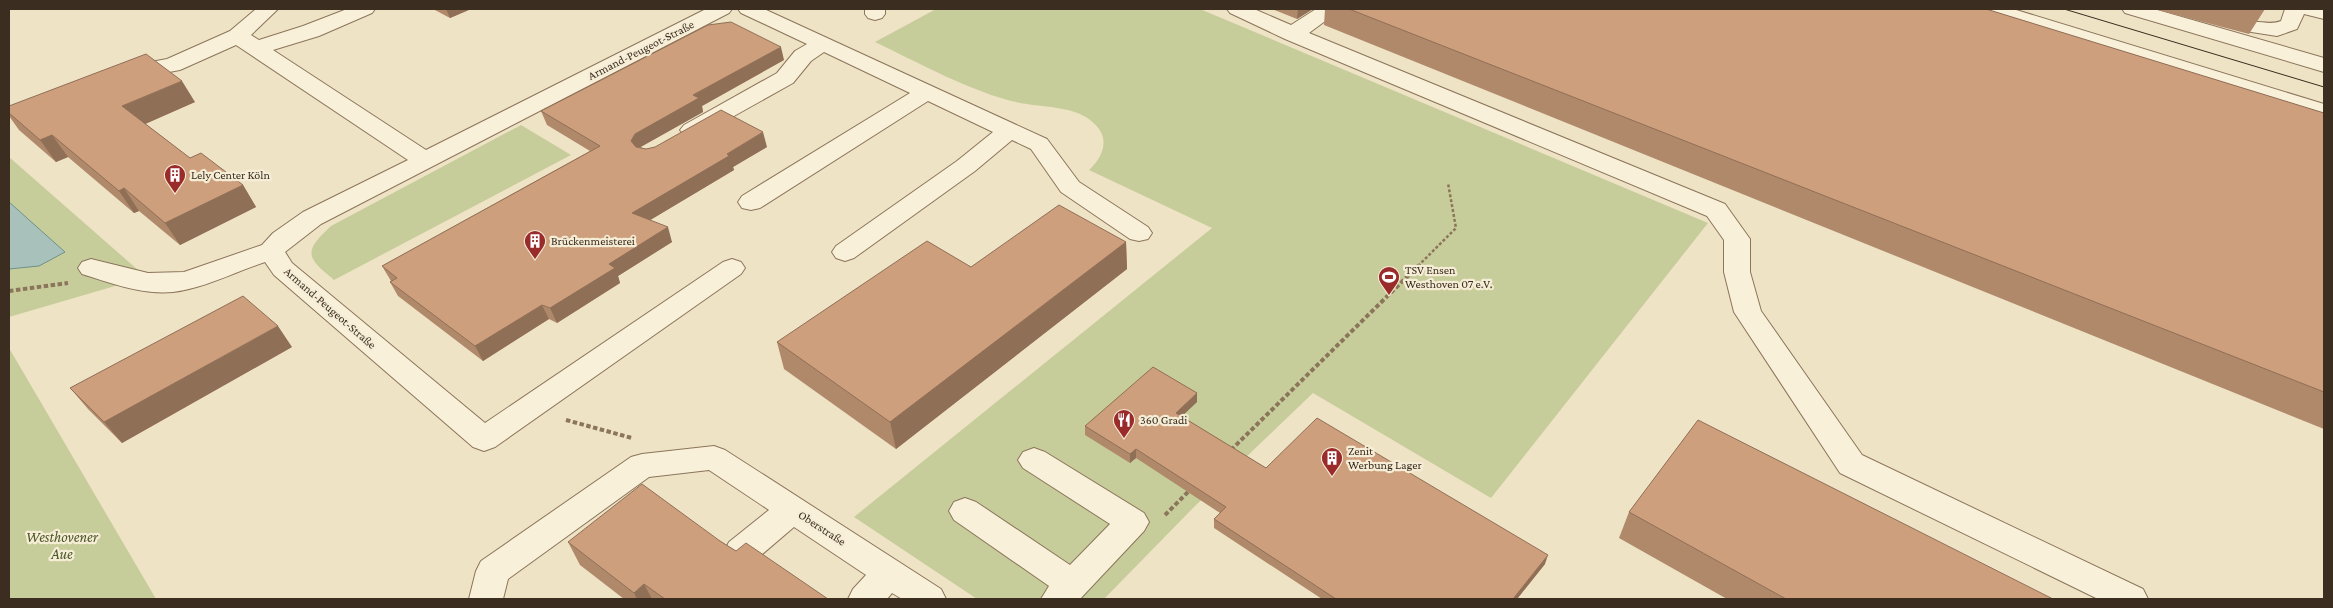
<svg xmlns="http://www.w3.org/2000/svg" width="2333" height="608" font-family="'Crimson Pro',serif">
<rect width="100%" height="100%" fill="#efe3c6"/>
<g fill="#c7cd9a">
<path d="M936 9H1200L1708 223 1491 498 1313 393 1195 506 1104 599H977L854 517 1212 228 1089 170C1101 159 1109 143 1099 129 1082 105 1045 108 1020 103 973 93 919 63 875 42Z"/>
<path d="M521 125 571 155 334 280C306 257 303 252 331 226Z"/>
<polygon points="9,157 146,277 9,317"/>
<polygon points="9,348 156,599 9,599"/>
</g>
<polygon fill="#a8c2bb" stroke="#6e9189" points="9,202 65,252 39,266 9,269"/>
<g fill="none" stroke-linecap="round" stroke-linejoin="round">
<g stroke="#8b755b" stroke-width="2">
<g id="minor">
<path d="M256 9H278L251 35 259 40 303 26 347 9H375L372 13 319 36 273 50 426 150 706 9H732L729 13 321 224 285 252 292 263 485 423 723 262 732 259 741 262 745 268 741 274 495 447 484 451 473 447 274 275 265 262C235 272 204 288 173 292 142 295 110 283 82 274L78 268 82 262 91 259 148 273 184 272 262 245 273 233 303 212 408 160 236 45 180 70 153 75 128 84 120 82 117 77 120 72 140 64 167 59 230 31Z"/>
<polygon points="738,9 764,9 1047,139 1079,182 1148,227 1152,233 1148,239 1139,241 1130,239 1061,192 1031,149 1012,140 975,171 854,258 845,261 836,258 832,252 836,246 957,161 993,132 928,101 760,208 751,210 742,208 738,202 742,196 910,93 824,52 811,61 793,83 700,135 692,137 684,135 680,130 684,125 777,73 795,51 807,44 741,13"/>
<polygon points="865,9 885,9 885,14 882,18 875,20 868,18 865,14"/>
<polygon points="1227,9 1254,9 1291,25 1316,9 1339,9 1336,13 1309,33 1725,204 1750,239 1750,272 1761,311 1862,455 2143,589 2148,599 2098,599 1840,473 1734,312 1724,272 1724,240 1707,216 1285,39 1230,13"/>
<polygon points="1982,9 2013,9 2324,104 2324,118 1985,13"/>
<polygon points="2122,9 2154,9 2324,58 2324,72 2125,13"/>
<path d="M2285 9H2324V19L2304 14 2297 29 2277 36 2245 31 2241 27 2245 23C2257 19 2269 26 2281 21Z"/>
<polygon points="714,446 725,450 941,589 946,599 902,599 892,593 887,599 848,599 853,589 866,575 794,527 753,562 741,566 729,562 724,552 729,542 769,510 709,470 649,477 508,579 503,599 469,599 476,571 481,561 631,457 642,454"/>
<polygon points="1034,448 1045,452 1144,513 1149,522 1144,531 1080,599 1041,599 1049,586 954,520 949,511 954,502 965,498 976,502 1070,565 1110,524 1023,468 1018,460 1023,452"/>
</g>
</g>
<polyline stroke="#8b755b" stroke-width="2.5" stroke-dasharray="3 2" stroke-linecap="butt" points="1418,266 1456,228 1448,183"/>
<g stroke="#8b755b" stroke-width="4" stroke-dasharray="4.5 2.5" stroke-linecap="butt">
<polyline points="9,291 68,283"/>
<polyline points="566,420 632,438"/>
<polyline points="1231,450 1419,265"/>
<polyline points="1165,515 1191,489"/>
</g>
<use href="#minor" fill="#f9f0da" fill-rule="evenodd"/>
<polyline stroke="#3b2d1f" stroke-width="1" points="2064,9 2324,87"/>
</g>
<g fill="#b0896b">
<polygon points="433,9 471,9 450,18"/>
<polygon points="1272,9 1313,9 1297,19"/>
<polygon points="1325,9 1986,9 2324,113 2324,429 1324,25"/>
<polygon points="2154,9 2265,9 2249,34"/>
<polygon points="784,60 702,106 703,112 640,147 646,149 767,147 733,167 734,170 650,220 672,242 618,276 620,283 557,323 549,319 483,361 398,296 390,282 391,281 382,266 590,151 547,125 541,111"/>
<polygon points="195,102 145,124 190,158 243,185 256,207 180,245 139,211 134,213 68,157 56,162 19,130 9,116 9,106"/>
<polygon points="1126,242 1127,269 896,449 784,369 777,342 971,267"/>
<polygon points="292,347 122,443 88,409 70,388"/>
<polygon points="1197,402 1181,416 1266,468 1545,564 1517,599 1322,599 1214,528 1214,519 1220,513 1136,458 1130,463 1085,435 1085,426"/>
<polygon points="1629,512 2053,599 1727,599 1619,538"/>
<polygon points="720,541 736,551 828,599 624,599 580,565 568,542"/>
</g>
<g fill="#906f57">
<polygon points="446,9 471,9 450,18"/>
<polygon points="1298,9 1313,9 1297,19"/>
<polygon points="781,47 784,60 702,106 703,112 639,148 636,155 631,141 635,134 693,95"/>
<polygon points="182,81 195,102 136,128 122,106"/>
<polygon points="763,132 767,147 733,167 734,170 637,228 632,213 727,154"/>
<polygon points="52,135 68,157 56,162 40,140"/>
<polygon points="243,185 256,207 180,245 165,223"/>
<polygon points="124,188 139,211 134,213 119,191"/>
<polygon points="668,227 672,242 618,276 620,283 557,323 550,308 609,264"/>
<polygon points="1126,242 1127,269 896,449 890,422"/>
<polygon points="542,305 549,319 483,361 475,346"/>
<polygon points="278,326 292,347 122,443 104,422"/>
<polygon points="1197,393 1197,402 1176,422 1176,413"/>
<polygon points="1136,449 1136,458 1130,463 1130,454"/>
<polygon points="1548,555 1545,564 1517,599 1513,599"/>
<polygon points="644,584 652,599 637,599 634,593"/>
</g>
<g fill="#cd9f7c" stroke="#906f57">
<polygon points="1349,9 1986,9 2324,113 2324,392"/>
<polygon points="731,22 781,47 693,95 699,98 635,134 631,141 636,147 646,149 655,147 721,110 763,132 727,154 729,156 632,213 668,227 609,264 615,268 550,308 542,305 475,346 390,282 397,278 382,266 600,146 541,111 708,25"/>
<polygon points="146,54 182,81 122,106 190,158 201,153 243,185 165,223 124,188 119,191 52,135 40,140 9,113 9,106"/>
<polygon points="1059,205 1126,242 890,422 777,342 927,241 971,267"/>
<polygon points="243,296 278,326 104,422 70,388"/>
<polygon points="1153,367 1197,393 1176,413 1266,468 1317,418 1548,555 1513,599 1336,599 1214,519 1226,507 1136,449 1130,454 1085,426"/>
<polygon points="1698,420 2053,599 1786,599 1629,512"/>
<polygon points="642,484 720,541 736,551 746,543 828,599 665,599 644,584 634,593 568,542"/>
</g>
<defs>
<g id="building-pin" transform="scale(1.125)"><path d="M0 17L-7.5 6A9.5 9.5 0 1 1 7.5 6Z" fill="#9a2b2b" stroke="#f6edd6"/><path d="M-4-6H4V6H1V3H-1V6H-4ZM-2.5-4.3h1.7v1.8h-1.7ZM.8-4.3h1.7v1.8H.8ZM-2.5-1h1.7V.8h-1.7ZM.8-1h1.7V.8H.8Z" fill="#fff"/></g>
<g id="stadium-pin" transform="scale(1.125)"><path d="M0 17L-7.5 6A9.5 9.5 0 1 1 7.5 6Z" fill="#9a2b2b" stroke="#f6edd6"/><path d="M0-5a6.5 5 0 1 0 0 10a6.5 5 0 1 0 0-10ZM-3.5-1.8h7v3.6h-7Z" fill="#fff"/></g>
<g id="restaurant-pin" transform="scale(1.125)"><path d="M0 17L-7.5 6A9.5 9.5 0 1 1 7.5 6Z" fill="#9a2b2b" stroke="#f6edd6"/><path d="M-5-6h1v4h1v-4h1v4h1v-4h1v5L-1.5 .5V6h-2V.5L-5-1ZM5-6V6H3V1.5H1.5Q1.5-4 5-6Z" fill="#fff"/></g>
</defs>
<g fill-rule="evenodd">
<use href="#building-pin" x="175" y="175"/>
<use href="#building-pin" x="535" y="241"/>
<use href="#stadium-pin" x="1389" y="277"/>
<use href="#restaurant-pin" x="1124" y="420"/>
<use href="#building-pin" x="1332" y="458"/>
</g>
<g text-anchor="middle" stroke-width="4.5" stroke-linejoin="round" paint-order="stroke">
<g font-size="12" fill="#3b2d1f" stroke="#f6edd6">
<text transform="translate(641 50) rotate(-27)" y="4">Armand-Peugeot-Straße</text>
<text transform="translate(330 308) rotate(41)" y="4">Armand-Peugeot-Straße</text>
<text transform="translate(822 528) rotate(33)" y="4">Oberstraße</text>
</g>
<g font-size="12" fill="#3b2d1f" stroke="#f6edd6" text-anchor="start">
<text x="191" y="179">Lely Center Köln</text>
<text x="551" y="245">Brückenmeisterei</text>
<text x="1405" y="274">TSV Ensen<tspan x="1405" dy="14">Westhoven 07 e.V.</tspan></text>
<text x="1140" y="424">360 Gradi</text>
<text x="1348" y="455">Zenit<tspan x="1348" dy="14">Werbung Lager</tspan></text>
</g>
<g font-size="15" font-style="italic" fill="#4a5726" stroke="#f6edd6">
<text x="62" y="542">Westhovener<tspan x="62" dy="17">Aue</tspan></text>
</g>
</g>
<rect width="2333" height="608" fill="none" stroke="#3b2d1f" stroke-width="20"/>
</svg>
